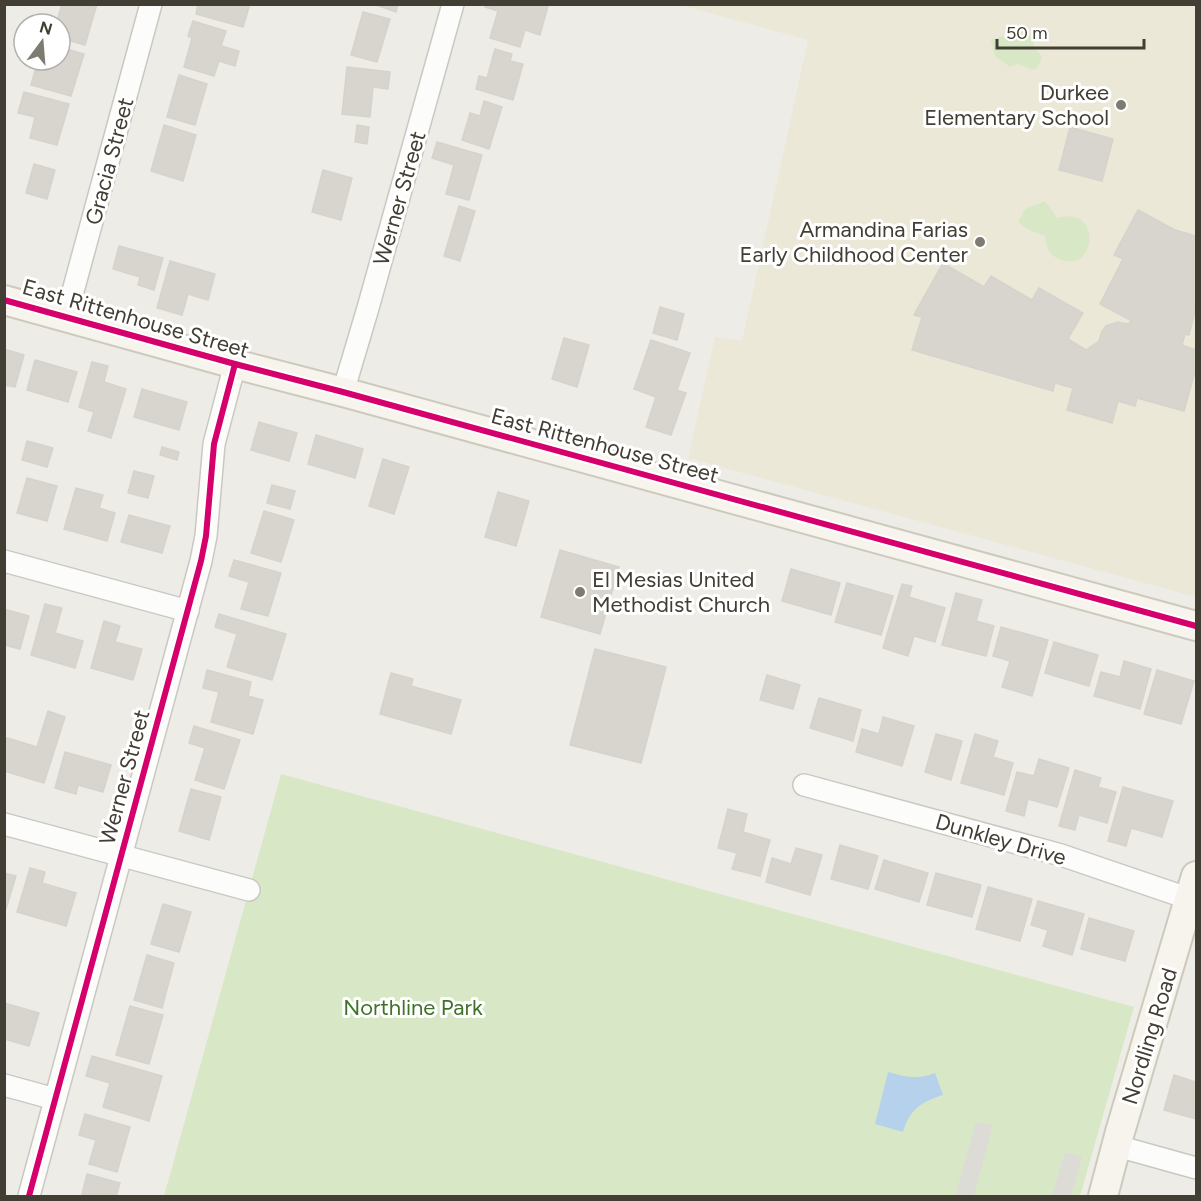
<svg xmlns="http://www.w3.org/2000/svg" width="1201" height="1201" font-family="Figtree,sans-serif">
<rect width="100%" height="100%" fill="#eeece6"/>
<polygon fill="#ece8d8" points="680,5 1196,5 1196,597 688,458 715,337 742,341 808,40"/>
<g fill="#d8e8c6">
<polygon points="1024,29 1033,39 1034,48 1041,55 1042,59 1037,68 1032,70 1018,64 1010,67 995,56 991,40"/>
<path d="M1045 201 1057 218C1104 204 1096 276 1059 259 1048 254 1046 246 1045 236L1031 231 1018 222 1025 209Z"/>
<polygon points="281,774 1134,1007 1080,1196 164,1196"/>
</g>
<g fill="#dddbd6">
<polygon points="976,1122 993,1125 974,1196 955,1196"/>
<polygon points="1065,1152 1082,1157 1071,1196 1052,1196"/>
</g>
<path fill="#b6d1ec" d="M888 1072C907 1077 916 1080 935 1073L943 1095C921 1102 910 1109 903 1132L875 1124Z"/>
<g fill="#d7d5ce" stroke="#d6d3cc" stroke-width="1.5">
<polygon points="62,4 97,4 85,45 60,38 60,24 56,24"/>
<polygon points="198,4 250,4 243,27 196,14"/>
<polygon points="373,4 398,4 396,12"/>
<polygon points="486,4 542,4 548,6 540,35 525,30 520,47 490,38 498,11 485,7"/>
<polygon points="363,12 390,19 377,62 351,55"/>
<polygon points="193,21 226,31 221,46 239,51 235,66 219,61 214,76 184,67 192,38 188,36"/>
<polygon points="60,47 84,54 71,96 31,85 38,60 60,60"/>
<polygon points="495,49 512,54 510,61 523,64 513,100 476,89 479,76 487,78"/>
<polygon points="347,67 390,72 388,89 373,87 370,117 342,114"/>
<polygon points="179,75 207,84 195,125 167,117"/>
<polygon points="24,92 69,104 57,145 30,138 35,117 18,113"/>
<polygon points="484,101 502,107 489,149 462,140 470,113 480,116"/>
<polygon points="164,125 196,135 183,181 151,171"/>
<polygon points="357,125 369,127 367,144 355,142"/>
<polygon points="1070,127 1113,139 1102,181 1059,170"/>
<polygon points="437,142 482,155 469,200 446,194 454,165 432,158"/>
<polygon points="34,164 55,170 47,199 26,193"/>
<polygon points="323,170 352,178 341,220 312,212"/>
<polygon points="459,206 475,211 460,261 444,256"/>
<polygon points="1138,210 1175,230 1196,236 1196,308 1189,335 1185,334 1182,345 1196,350 1196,376 1194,375 1184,411 1137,398 1135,406 1118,401 1112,423 1067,410 1073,388 1055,383 1053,391 912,350 922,317 914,315 916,311 943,263 984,287 991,276 1032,300 1039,288 1083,313 1068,339 1086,350 1099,341 1102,331 1106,326 1118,322 1127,324 1132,321 1100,304 1123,259 1114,255"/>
<polygon points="119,246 163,258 154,290 138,285 140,277 113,269"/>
<polygon points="170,261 215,274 208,300 188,294 182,315 157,308"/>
<polygon points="660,307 684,314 677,340 653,333"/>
<polygon points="564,338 589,345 577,387 552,379"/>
<polygon points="651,340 690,353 677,390 686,393 671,435 646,427 656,397 634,389"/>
<polygon points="4,349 24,355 15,387 4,385"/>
<polygon points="35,360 77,372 68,402 27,390"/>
<polygon points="92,362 108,366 104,382 126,389 111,438 88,431 94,412 79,407"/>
<polygon points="142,389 187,402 179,430 134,417"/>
<polygon points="259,422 297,433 289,461 251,450"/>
<polygon points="316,435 363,449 355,478 308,464"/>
<polygon points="27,441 53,448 47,467 22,460"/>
<polygon points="162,447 179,452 177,460 160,455"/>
<polygon points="383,459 409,467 394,514 369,506"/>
<polygon points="134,471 154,476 148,498 128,493"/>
<polygon points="27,478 57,486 47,521 17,513"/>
<polygon points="272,485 295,491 290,509 267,503"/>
<polygon points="76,488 103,495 99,508 115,513 107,541 64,529"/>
<polygon points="498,492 529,501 516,546 485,537"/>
<polygon points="264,511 294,520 281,562 251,553"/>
<polygon points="129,515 170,526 162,553 121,542"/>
<polygon points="560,550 619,567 600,634 541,617"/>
<polygon points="234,560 281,573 268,616 241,609 249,582 229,576"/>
<polygon points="791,569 840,583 831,615 782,601"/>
<polygon points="847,583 893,596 881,635 835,622"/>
<polygon points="902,584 912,586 909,597 945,608 935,642 914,636 908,656 883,648"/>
<polygon points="956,593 982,600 976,621 994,626 986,656 942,645"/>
<polygon points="45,604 62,608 55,633 83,641 75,668 31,655"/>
<polygon points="4,609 29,616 20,649 4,645"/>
<polygon points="219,614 286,634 272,680 227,667 237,634 215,627"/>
<polygon points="104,621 120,626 115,642 142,649 133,680 91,668"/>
<polygon points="1001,627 1048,640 1032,696 1002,687 1010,661 993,656"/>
<polygon points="1054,642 1098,655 1089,686 1045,673"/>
<polygon points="595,649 666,667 641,763 570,745"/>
<polygon points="1124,661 1151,669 1140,709 1094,696 1101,672 1120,677"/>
<polygon points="207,670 251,682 248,696 263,700 253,734 211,722 219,692 203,688"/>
<polygon points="1157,670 1194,681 1181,724 1144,714"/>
<polygon points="391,673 413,679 411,686 461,700 451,734 380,714"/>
<polygon points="767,675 800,685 793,709 760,700"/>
<polygon points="819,698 861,710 853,741 810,728"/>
<polygon points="48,711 65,717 44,783 4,771 4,748 7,738 37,747"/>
<polygon points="883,717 914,726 902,766 856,752 862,729 879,734"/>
<polygon points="194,726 240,740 224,789 195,780 205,748 189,743"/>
<polygon points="936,734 962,741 951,780 925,772"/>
<polygon points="975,734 998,741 993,757 1013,763 1004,795 961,783"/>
<polygon points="65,752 111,765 103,792 78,785 76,794 55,788"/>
<polygon points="1039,759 1069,768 1057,807 1028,799 1024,816 1006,811 1017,772 1034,776"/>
<polygon points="1075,770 1101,778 1098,787 1116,792 1107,823 1079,815 1075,830 1059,826"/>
<polygon points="1123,787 1173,801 1162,837 1131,828 1126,846 1108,841"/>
<polygon points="191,789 221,797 209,840 179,831"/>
<polygon points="728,809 747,814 743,832 770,840 760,876 732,869 737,853 718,848"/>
<polygon points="840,845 878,856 868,889 831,879"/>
<polygon points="796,848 822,855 810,895 766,882 772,858 791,864"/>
<polygon points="884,860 928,873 919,902 875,889"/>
<polygon points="30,868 45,872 42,883 76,893 66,926 17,912"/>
<polygon points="4,873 16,876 6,909 4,909"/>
<polygon points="936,873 981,885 972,917 927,905"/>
<polygon points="988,887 1032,899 1020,941 976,929"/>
<polygon points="1038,901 1084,914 1072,955 1043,946 1048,930 1031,925"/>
<polygon points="163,904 191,912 179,952 151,944"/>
<polygon points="1089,918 1134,931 1125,961 1081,949"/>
<polygon points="147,955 174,963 162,1008 134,1000"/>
<polygon points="4,1003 39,1013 29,1046 4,1039"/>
<polygon points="130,1006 163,1015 149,1064 116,1055"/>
<polygon points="92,1056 162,1076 149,1121 103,1107 110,1083 86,1076"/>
<polygon points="1174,1075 1196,1082 1196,1119 1164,1110"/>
<polygon points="85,1114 130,1127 117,1172 89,1164 96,1140 79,1135"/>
<polygon points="87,1174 120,1183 116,1196 88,1196 82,1194"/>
</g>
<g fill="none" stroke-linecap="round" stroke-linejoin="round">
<g stroke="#cac8c2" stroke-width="24">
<g id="street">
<polyline points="66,317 151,4"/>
<polyline points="343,392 368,308 453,4"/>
<polyline points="4,561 188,611"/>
<polyline points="804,785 1061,855 1196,901"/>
<polyline points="4,824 249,890"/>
<polyline points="4,1085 55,1099"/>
<polyline points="1117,1146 1196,1168"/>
<polyline points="29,1196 201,561 206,536 214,444 235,364"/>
</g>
</g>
<g stroke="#cdcabd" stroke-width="32">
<g id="secondary">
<polyline points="4,300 235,364 343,392 1196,626"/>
<polyline points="1103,1196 1120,1132 1196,876"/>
</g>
</g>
<use href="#street" stroke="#fcfcfb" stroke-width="21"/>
<use href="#secondary" stroke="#f6f4ed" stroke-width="28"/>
<g stroke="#fff" stroke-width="10">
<g id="cycleway">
<polyline points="4,300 235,364 343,392 1196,626"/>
<polyline points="29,1196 201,561 206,536 214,444 235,364"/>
</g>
</g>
<use href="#cycleway" stroke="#d6006c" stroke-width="6"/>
</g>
<g fill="#7e7b72" stroke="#fff" stroke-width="2">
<circle cx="1121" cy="105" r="6"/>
<circle cx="980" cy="242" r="6"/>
<circle cx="580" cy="592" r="6"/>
</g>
<g text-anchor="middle" stroke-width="6" stroke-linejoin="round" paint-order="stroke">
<g font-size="22" fill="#423e33" stroke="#fff" text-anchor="end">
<text x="1109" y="100">Durkee<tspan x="1109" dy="25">Elementary School</tspan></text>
<text x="968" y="237">Armandina Farias<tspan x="968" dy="25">Early Childhood Center</tspan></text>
<text x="592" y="587" text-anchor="start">El Mesias United<tspan x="592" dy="25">Methodist Church</tspan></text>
</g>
<g font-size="22" fill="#423e33" stroke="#fff">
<text transform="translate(109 161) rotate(-75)" y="8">Gracia Street</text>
<text transform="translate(399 198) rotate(-74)" y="8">Werner Street</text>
<text transform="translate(136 318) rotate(16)" y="8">East Rittenhouse Street</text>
<text transform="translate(605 445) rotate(15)" y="8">East Rittenhouse Street</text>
<text transform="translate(124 777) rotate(-75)" y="8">Werner Street</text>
<text transform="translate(1001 839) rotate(16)" y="8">Dunkley Drive</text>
<text transform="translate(1149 1036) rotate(-73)" y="8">Nordling Road</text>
</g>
<g font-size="22" fill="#3e7228" stroke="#fff">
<text x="413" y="1015">Northline Park</text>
</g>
</g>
<rect width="1201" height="1201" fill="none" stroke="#423e33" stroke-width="12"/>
<g transform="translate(42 42) rotate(16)"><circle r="28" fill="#ffffff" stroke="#b3b2ad" stroke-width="1.5"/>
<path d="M0-4.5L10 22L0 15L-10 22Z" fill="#7e7b72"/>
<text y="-9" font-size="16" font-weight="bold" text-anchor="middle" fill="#423e33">N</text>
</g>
<path d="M997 39v9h147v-9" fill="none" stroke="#423e33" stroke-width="3"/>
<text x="1006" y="39" font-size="18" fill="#423e33" stroke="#ffffff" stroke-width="4.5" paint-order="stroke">50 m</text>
</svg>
